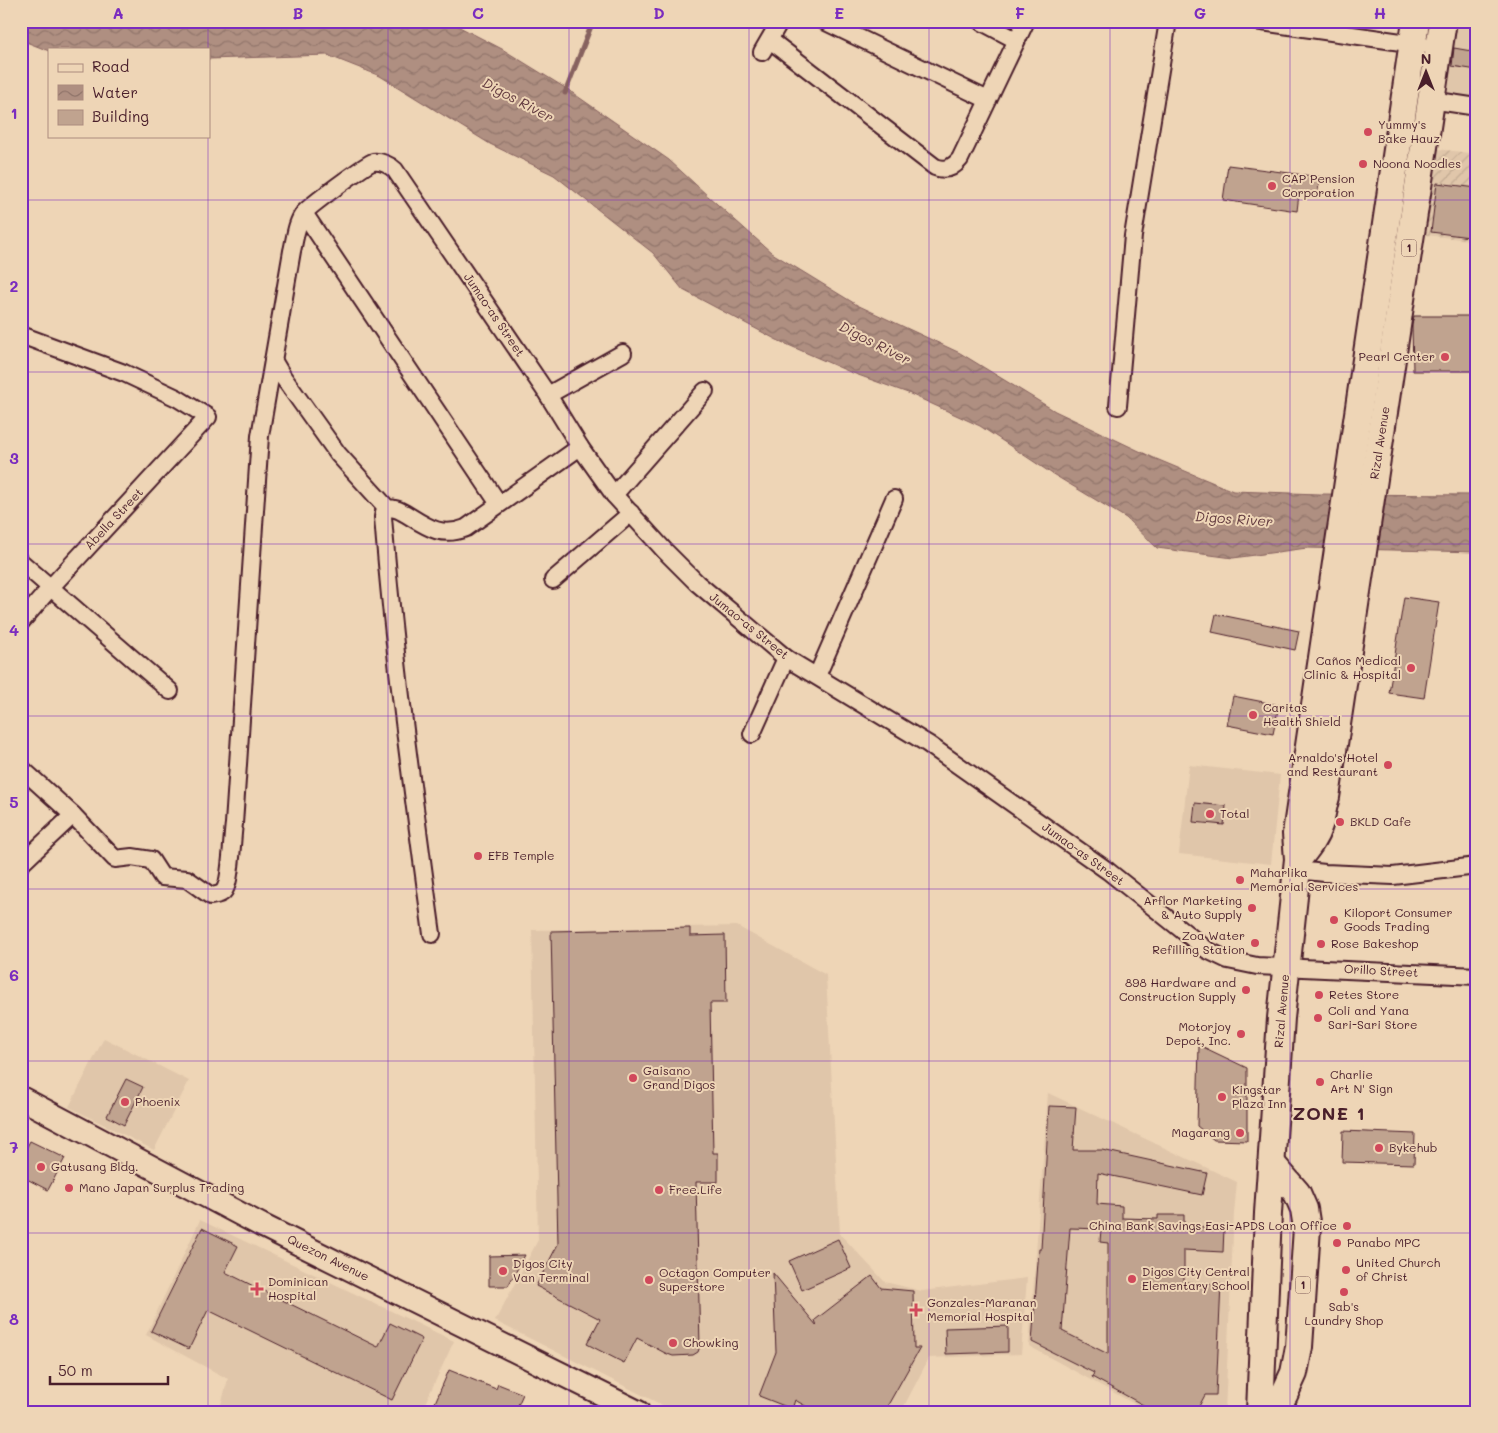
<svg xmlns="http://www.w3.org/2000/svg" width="1498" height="1433" font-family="Mali,sans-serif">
<defs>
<pattern id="industrial-furrows" width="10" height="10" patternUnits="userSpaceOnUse" patternTransform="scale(1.25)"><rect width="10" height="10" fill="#e0c6aa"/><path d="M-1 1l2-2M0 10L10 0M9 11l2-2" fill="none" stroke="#c2aa92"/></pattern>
<pattern id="water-waves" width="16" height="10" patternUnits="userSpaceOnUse" patternTransform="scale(1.25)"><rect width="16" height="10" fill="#af8f81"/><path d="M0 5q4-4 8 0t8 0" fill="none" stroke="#90746a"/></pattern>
</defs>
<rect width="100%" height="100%" fill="#eed5b6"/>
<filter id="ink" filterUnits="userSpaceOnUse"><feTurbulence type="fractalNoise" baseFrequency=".02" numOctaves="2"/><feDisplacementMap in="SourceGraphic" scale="10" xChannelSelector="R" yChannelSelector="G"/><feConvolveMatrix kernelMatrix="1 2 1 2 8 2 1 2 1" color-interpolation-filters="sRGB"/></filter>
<g filter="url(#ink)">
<g fill="#e0c6aa">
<polygon points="1457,21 1477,21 1477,98 1447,94"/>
<polygon points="1189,765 1280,775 1271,864 1179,854"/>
<polygon points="737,926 826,975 840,1234 885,1282 922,1291 1027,1278 1021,1354 929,1358 901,1412 676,1412 495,1321 538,1240 532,930"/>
<polygon points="104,1038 189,1081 154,1150 69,1107"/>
<polygon points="1048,1093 1237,1182 1234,1213 1225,1412 1149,1412 1029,1346"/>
<polygon points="200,1220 454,1341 421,1412 219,1412 228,1379 146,1335"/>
</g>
<polygon fill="url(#industrial-furrows)" points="1438,149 1477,154 1477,241 1426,235"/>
<polygon fill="url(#water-waves)" stroke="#87625f" points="21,21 448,21 502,49 567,89 669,160 708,196 772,253 857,305 960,353 1055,411 1154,458 1233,491 1319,494 1477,495 1477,552 1307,548 1233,558 1157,548 1126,518 1051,473 980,426 908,393 850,372 777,340 683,290 653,253 554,175 490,144 380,76 327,55 209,59 209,49 49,49 49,51 21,40"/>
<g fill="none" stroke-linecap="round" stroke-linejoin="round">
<polyline stroke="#87625f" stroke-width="5" points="565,93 593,21"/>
</g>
<g fill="#c0a38f" stroke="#4a1f2b" fill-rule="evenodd">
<polygon points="1454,48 1477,52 1477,70 1452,66"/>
<polygon points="1228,165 1320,177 1317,197 1299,194 1297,211 1223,200"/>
<polygon points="1437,183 1477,188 1477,238 1431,232"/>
<polygon points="1414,316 1477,316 1477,371 1413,371 1412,325"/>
<polygon points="1404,597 1439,602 1424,698 1389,693"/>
<polygon points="1216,614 1299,631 1295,650 1212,632"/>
<polygon points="1233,696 1279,705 1273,734 1227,725"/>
<polygon points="1195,803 1226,806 1224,825 1193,822"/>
<polygon points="690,928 690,936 725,935 726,1003 710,1003 713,1153 718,1153 718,1182 696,1182 700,1346 698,1352 693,1355 673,1356 665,1353 637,1338 624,1363 587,1344 600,1319 536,1286 558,1244 551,931"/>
<polygon points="1199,1045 1247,1068 1247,1141 1214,1140 1197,1126"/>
<polygon points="126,1079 143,1087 124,1125 107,1116"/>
<path d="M1049 1106 1076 1107 1073 1150H1102L1207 1173 1202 1195 1098 1173 1097 1204 1122 1206V1218L1158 1219V1215H1184V1226L1224 1228 1223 1252 1184 1250V1282L1221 1284 1216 1395H1205L1196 1412H1156L1092 1377 1094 1373 1032 1342 1039 1249H1041ZM1070 1228 1101 1229 1100 1242 1108 1243V1354L1062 1331Z"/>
<polygon points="1343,1131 1415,1134 1414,1164 1342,1162"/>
<polygon points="30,1141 65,1158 48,1190 21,1176 21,1158"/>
<polygon points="202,1228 238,1246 225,1272 378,1347 390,1323 422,1339 392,1400 208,1310 189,1349 151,1331"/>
<polygon points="838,1239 851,1268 802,1290 789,1261"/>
<polygon points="525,1255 508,1286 489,1286 489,1256"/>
<polygon points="773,1273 817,1326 815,1320 872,1276 881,1288 913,1291 914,1348 920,1348 884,1412 816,1412 795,1400 792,1409 759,1396 776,1352"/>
<polygon points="1008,1326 1008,1352 946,1354 945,1328"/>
<polygon points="449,1370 496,1389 498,1384 523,1394 515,1412 431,1412"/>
</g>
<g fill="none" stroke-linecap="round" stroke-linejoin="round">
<g stroke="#4a1f2b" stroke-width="20">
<g id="minor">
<polyline points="824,21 988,100"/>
<polyline points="980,21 1016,40"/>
<polyline points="1255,21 1422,45"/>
<path d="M770 40 935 167C945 171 953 168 960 159L1026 21"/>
<polyline points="762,52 780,21"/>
<polyline points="1431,100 1477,107"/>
<polyline points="304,213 499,504"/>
<polyline points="21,335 124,373 177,398 208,417 51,587 21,622"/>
<path d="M273 360 283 377 338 454 387 508C395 508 399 510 406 514 427 527 441 538 466 528L580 447"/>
<polyline points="548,395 623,353"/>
<polyline points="1118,406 1133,236 1168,21"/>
<polyline points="614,495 705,391"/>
<path d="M387 508 384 512 383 517C394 657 413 795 432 934"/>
<polyline points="21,562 170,691"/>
<polyline points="553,580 631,513"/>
<polyline points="817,676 894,499"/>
<polyline points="752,734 786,658"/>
<path d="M21 768 73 815 115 859 132 857 151 860 162 877 187 879 211 896C217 895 223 894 225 889 231 879 232 837 234 824L260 436 292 251C295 239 296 223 304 213 308 207 366 164 373 162 381 161 390 165 395 170L548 395 580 447 614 495 665 551 697 583 786 658 928 744 1108 871 1207 950 1228 960 1257 966 1477 976"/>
<polyline points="21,864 73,815"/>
<polyline points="1297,870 1325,873 1393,876 1477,866"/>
</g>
</g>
<g stroke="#4a1f2b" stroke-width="26">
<polyline id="secondary" points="21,1098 261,1225 638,1412"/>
</g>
<g stroke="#4a1f2b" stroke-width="30">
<g id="primary">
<path d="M1298 859C1307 848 1315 838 1319 825 1322 816 1323 806 1326 797L1443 21"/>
<polyline points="1272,1164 1297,1193 1304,1209 1307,1228 1299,1347 1294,1373 1284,1395 1274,1412"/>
<polyline points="1260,1412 1268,1213 1281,1018 1298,859 1296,834 1416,21"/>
</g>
</g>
<use href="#minor" stroke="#eed5b6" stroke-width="16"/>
<use href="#secondary" stroke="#eed5b6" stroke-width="22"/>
<use href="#primary" stroke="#eed5b6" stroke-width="26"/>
</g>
</g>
<path fill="none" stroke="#7b2cbf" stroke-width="1" stroke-opacity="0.55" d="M208 21V49M388 21V1412M569 21V1412M749 21V1412M929 21V1412M1110 21V1412M1290 21V1412M208 136V1412M21 200H1477M21 372H1477M21 544H1477M21 716H1477M21 889H1477M21 1061H1477M21 1233H1477"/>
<g fill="#d1495b" stroke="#eed5b6" stroke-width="2">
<circle cx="1368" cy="132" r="5"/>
<circle cx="1363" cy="164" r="5"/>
<circle cx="1272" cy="186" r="5"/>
<circle cx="1445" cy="357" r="5"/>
<circle cx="1411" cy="668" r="5"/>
<circle cx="1253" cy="715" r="5"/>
<circle cx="1388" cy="765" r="5"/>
<circle cx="1210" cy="814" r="5"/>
<circle cx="1340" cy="822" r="5"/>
<circle cx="478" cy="856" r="5"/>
<circle cx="1240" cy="880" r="5"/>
<circle cx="1252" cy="908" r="5"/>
<circle cx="1334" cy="920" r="5"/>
<circle cx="1255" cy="943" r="5"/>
<circle cx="1321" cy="944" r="5"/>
<circle cx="1246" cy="990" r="5"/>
<circle cx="1319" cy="995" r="5"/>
<circle cx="1318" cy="1018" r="5"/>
<circle cx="1241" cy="1034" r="5"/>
<circle cx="633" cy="1078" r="5"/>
<circle cx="1320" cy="1082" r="5"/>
<circle cx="1222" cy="1097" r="5"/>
<circle cx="125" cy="1102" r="5"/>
<circle cx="1240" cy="1133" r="5"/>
<circle cx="1379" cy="1148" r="5"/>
<circle cx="41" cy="1167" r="5"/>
<circle cx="69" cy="1188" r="5"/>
<circle cx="659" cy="1190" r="5"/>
<circle cx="1347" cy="1226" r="5"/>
<circle cx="1337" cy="1243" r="5"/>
<circle cx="1346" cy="1270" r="5"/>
<circle cx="503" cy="1271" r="5"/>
<circle cx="1132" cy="1279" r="5"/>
<circle cx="649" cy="1280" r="5"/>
<path d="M254.5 1281.5h5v5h5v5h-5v5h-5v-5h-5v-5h5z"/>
<circle cx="1344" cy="1292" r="5"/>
<path d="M913.5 1302.5h5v5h5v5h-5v5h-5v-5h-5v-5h5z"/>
<circle cx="673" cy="1343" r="5"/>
</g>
<g text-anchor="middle" stroke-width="4" stroke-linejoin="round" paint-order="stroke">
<g fill="#eed5b6" stroke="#7b5655" stroke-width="1">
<rect x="1401.5" y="239.5" width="15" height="17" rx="4"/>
<rect x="1295.5" y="1276.5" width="15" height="17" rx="4"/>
</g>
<g font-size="11" font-weight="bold" fill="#4a1f2b">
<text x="1409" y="252">1</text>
<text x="1303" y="1289">1</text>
</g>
<g font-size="12" fill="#4a1f2b" stroke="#eed5b6" text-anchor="start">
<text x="1378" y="129">Yummy's<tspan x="1378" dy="14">Bake Hauz</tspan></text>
<text x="1373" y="168">Noona Noodles</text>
<text x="1282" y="183">CAP Pension<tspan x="1282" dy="14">Corporation</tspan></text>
<text x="1435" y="361" text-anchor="end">Pearl Center</text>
<text x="1401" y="665" text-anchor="end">Caños Medical<tspan x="1401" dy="14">Clinic &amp; Hospital</tspan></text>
<text x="1263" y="712">Caritas<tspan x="1263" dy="14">Health Shield</tspan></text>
<text x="1378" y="762" text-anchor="end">Arnaldo's Hotel<tspan x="1378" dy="14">and Restaurant</tspan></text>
<text x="1220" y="818">Total</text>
<text x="1350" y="826">BKLD Cafe</text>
<text x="488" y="860">EFB Temple</text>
<text x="1250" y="877">Maharlika<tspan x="1250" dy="14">Memorial Services</tspan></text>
<text x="1242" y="905" text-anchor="end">Arflor Marketing<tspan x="1242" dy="14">&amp; Auto Supply</tspan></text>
<text x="1344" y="917">Kiloport Consumer<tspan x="1344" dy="14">Goods Trading</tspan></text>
<text x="1245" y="940" text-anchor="end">Zoa Water<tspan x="1245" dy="14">Refilling Station</tspan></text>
<text x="1331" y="948">Rose Bakeshop</text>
<text x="1236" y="987" text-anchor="end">898 Hardware and<tspan x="1236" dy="14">Construction Supply</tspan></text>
<text x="1329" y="999">Retes Store</text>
<text x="1328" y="1015">Coli and Yana<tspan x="1328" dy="14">Sari-Sari Store</tspan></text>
<text x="1231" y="1031" text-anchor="end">Motorjoy<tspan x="1231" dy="14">Depot, Inc.</tspan></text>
<text x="643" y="1075">Gaisano<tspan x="643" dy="14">Grand Digos</tspan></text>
<text x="1330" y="1079">Charlie<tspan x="1330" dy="14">Art N' Sign</tspan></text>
<text x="1232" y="1094">Kingstar<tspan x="1232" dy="14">Plaza Inn</tspan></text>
<text x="135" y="1106">Phoenix</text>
<text x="1230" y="1137" text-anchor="end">Magarang</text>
<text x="1389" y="1152">Bykehub</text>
<text x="51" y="1171">Gatusang Bldg.</text>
<text x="79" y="1192">Mano Japan Surplus Trading</text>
<text x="669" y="1194">Free.Life</text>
<text x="1337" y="1230" text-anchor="end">China Bank Savings Easi-APDS Loan Office</text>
<text x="1347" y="1247">Panabo MPC</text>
<text x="1356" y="1267">United Church<tspan x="1356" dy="14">of Christ</tspan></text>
<text x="513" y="1268">Digos City<tspan x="513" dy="14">Van Terminal</tspan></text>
<text x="1142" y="1276">Digos City Central<tspan x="1142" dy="14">Elementary School</tspan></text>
<text x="659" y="1277">Octagon Computer<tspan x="659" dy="14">Superstore</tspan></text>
<text x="268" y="1286">Dominican<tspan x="268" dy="14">Hospital</tspan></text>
<text x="927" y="1307">Gonzales-Maranan<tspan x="927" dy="14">Memorial Hospital</tspan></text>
<text x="1344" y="1311" text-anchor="middle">Sab's<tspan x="1344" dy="14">Laundry Shop</tspan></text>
<text x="683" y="1347">Chowking</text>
</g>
<g font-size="12" fill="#4a1f2b" stroke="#eed5b6">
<text transform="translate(494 315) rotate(56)" y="4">Jumao-as Street</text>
<text transform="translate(1380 443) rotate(-81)" y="4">Rizal Avenue</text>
<text transform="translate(114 519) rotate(-47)" y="4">Abella Street</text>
<text transform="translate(749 626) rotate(39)" y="4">Jumao-as Street</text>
<text transform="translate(1083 854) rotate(36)" y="4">Jumao-as Street</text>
<text transform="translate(1381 971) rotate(3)" y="4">Orillo Street</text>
<text transform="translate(1282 1011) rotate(-85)" y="4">Rizal Avenue</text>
<text transform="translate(328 1258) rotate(26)" y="4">Quezon Avenue</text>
</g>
<g font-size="14" font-style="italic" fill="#633b40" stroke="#eed5b6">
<text transform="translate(518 100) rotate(28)" y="5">Digos River</text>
<text transform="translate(875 343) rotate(27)" y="5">Digos River</text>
<text transform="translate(1234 519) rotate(4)" y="5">Digos River</text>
</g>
<g font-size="18" font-weight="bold" letter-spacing="1" fill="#4a1f2b" stroke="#eed5b6">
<text x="1329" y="1120">ZONE 1</text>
</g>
</g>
<rect width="1498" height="1433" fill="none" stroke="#eed5b6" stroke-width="55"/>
<rect x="48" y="48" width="162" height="90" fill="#eed5b6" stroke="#ac8c7e"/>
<rect x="58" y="64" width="25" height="8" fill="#eed5b6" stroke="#ac8c7e"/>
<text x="92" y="72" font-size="15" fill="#4a1f2b">Road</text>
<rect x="58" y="85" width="25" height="15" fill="url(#water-waves)" stroke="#ac8c7e"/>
<text x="92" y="98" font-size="15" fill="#4a1f2b">Water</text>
<rect x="58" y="110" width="25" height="15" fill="#c0a38f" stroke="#ac8c7e"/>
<text x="92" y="122" font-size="15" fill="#4a1f2b">Building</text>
<g transform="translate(1426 72)" stroke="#eed5b6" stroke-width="4" paint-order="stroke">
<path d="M0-4L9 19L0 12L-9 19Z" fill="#4a1f2b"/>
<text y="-8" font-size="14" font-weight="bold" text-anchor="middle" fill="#4a1f2b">N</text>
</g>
<path d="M50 1376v8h118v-8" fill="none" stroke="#4a1f2b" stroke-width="2.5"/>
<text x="58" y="1376" font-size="15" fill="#4a1f2b" stroke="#eed5b6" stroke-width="4" paint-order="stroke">50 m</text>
<rect x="28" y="28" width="1442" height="1378" fill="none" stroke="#7b2cbf" stroke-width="2"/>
<g font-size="16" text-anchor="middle" font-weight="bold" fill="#7b2cbf">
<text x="118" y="19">A</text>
<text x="298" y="19">B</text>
<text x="478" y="19">C</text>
<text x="659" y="19">D</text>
<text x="839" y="19">E</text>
<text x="1020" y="19">F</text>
<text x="1200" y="19">G</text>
<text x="1380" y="19">H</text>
<text x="14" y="119">1</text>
<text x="14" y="292">2</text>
<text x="14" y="464">3</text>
<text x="14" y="636">4</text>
<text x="14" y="808">5</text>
<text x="14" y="981">6</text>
<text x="14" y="1153">7</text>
<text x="14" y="1325">8</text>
</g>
</svg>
